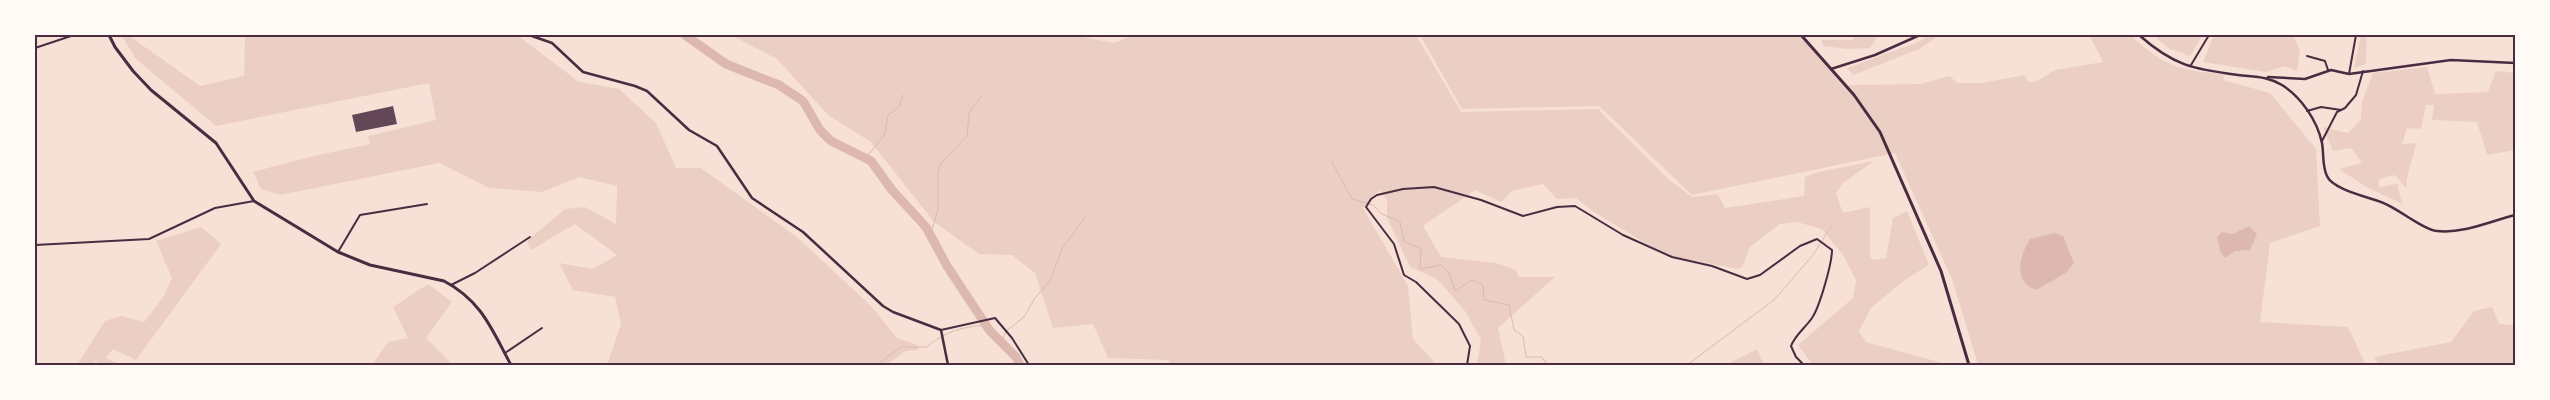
<svg xmlns="http://www.w3.org/2000/svg" width="2550" height="400" font-family="Karla,sans-serif">
<rect width="100%" height="100%" fill="#f7e1d7"/>
<g fill="#ebcfc5">
<polygon points="121,35 128,35 200,86 244,76 245,35 517,35 579,82 619,89 656,123 676,168 701,168 798,238 871,306 897,338 917,345 919,350 906,351 886,365 602,365 608,362 621,324 615,297 573,290 559,263 593,269 617,255 575,224 531,250 527,241 565,209 585,207 616,224 617,186 579,177 542,192 489,188 439,163 280,195 261,189 253,172 305,158 370,144 368,136 436,120 429,83 216,126 136,59"/>
<polygon points="731,35 1072,35 1114,43 1133,35 1416,35 1461,112 1598,109 1667,178 1692,197 1718,194 1725,208 1804,196 1805,177 1819,172 1874,161 1843,183 1836,194 1843,213 1870,207 1870,256 1873,260 1886,258 1893,218 1907,211 1929,265 1906,279 1871,308 1859,331 1866,342 1939,362 1942,365 1813,365 1798,345 1853,298 1856,280 1843,255 1822,229 1797,222 1780,224 1750,247 1742,267 1738,269 1665,255 1594,212 1576,198 1557,199 1543,184 1512,191 1501,202 1475,190 1423,226 1441,257 1496,263 1516,270 1519,277 1555,277 1498,328 1506,365 1477,365 1481,340 1465,311 1437,279 1410,267 1387,218 1387,200 1379,190 1363,208 1408,286 1413,339 1437,365 1169,365 1169,360 1108,358 1093,324 1053,328 1035,273 1012,255 979,254 934,222 871,142 828,115 777,59"/>
<path d="M1420 35H1799L1843 85 1920 84 1950 76 1957 83H1982L2024 75 2028 82H2035L2055 70 2103 62 2090 36 2068 35H2130C2164 66 2179 71 2225 74L2223 80 2270 93 2316 149 2320 226 2270 243 2260 322 2348 327 2366 365H1978L1953 282 1895 153 1692 195 1599 106 1462 109Z"/>
<polygon points="1853,35 1882,35 1877,37 1870,48 1847,49 1823,46 1821,40 1854,40"/>
<polygon points="1929,35 1940,35 1919,49 1853,75 1847,68 1918,42"/>
<polygon points="2153,35 2203,35 2190,56 2168,48"/>
<polygon points="2214,35 2295,35 2294,38 2300,51 2297,71 2285,66 2266,72 2203,62"/>
<polygon points="2361,35 2367,35 2366,64 2354,68"/>
<path d="M2427 67 2435 94 2488 92 2496 71 2515 73V150L2487 155 2477 122 2432 120 2434 105H2426L2421 129 2407 128 2402 144 2416 143C2413 159 2407 171 2406 188L2395 175 2379 179V187L2397 184 2403 206 2399 202 2368 188 2339 169 2362 163 2351 148 2333 151 2323 127 2348 133 2361 119 2362 101 2373 73Z"/>
<polygon points="201,227 221,244 136,360 113,349 106,358 121,365 100,365 96,361 91,365 77,365 105,321 121,316 144,322 164,296 172,278 156,241"/>
<polygon points="428,284 452,302 426,338 453,365 372,365 388,342 408,338 393,307"/>
<polygon points="2492,307 2499,324 2515,325 2515,365 2379,365 2374,357 2451,342 2474,311"/>
<polygon points="1757,349 1764,365 1726,365"/>
</g>
<g fill="#dcb8b0">
<polygon points="2249,226 2257,234 2250,250 2235,251 2225,258 2220,251 2217,237 2222,232 2233,234"/>
<path d="M2054 233 2063 236 2074 263 2066 273 2036 290C2012 281 2020 255 2030 239Z"/>
</g>
<g fill="none" stroke-linecap="round" stroke-linejoin="round">
<g stroke="#dcb8b0" stroke-width="1">
<polyline points="866,158 885,134 888,115 899,107 903,95"/>
<polyline points="1332,162 1352,199 1373,205 1382,214 1400,222 1404,241 1421,249 1420,269 1441,265 1449,273 1455,291 1472,280 1483,285 1484,300 1509,305 1514,330 1523,336 1526,357 1542,357 1547,365"/>
<polyline points="930,236 938,209 938,173 941,163 967,136 969,113 981,96"/>
<polyline points="1002,342 1006,331 1024,317 1035,298 1050,281 1062,249 1085,217"/>
<path d="M877 365 901 347H927C945 331 963 327 986 325"/>
<polyline points="1687,365 1774,300 1813,255 1832,225"/>
</g>
<polyline stroke="#dcb8b0" stroke-width="9" points="685,35 726,64 779,85 803,101 820,130 831,141 871,161 892,190 926,227 947,266 990,331 1016,357 1020,365"/>
</g>
<polygon fill="#644757" points="393,106 397,124 356,132 352,115"/>
<g fill="none" stroke-linecap="round" stroke-linejoin="round">
<g stroke="#4a2c40" stroke-width="2">
<polyline points="35,48 74,35"/>
<polyline points="2307,56 2325,61 2328,70"/>
<polyline points="2191,65 2209,35"/>
<polyline points="2349,74 2356,35"/>
<polyline points="2307,111 2321,107 2341,110"/>
<polyline points="2322,141 2337,112 2345,108 2356,95 2363,71"/>
<polyline points="35,245 149,239 215,208 254,201"/>
<polyline points="338,252 360,215 427,204"/>
<polyline points="451,285 475,273 530,237"/>
<polyline points="941,330 995,318 1012,338 1029,365"/>
<polyline points="505,353 542,328"/>
<path d="M1467 365 1470 346 1459 324 1416 282 1404 275 1394 244 1366 207 1371 199 1377 195 1403 189 1434 187 1481 200 1523 216 1557 207 1575 206 1623 235 1672 257 1712 266 1747 279 1760 275 1800 246 1817 239 1832 250C1832 263 1820 306 1812 318 1806 327 1795 335 1791 346L1796 357 1804 365"/>
</g>
<g stroke="#4a2c40" stroke-width="2.5">
<polyline points="529,35 552,43 583,72 635,86 647,91 689,130 717,146 752,198 803,232 883,306 893,312 941,330 948,365"/>
<path d="M2139 35C2174 66 2193 69 2238 75 2254 77 2267 76 2282 85 2301 97 2317 120 2322 143 2324 154 2322 166 2327 176 2332 189 2368 197 2381 202 2398 208 2423 230 2437 231 2463 234 2491 221 2515 215"/>
<polyline points="1831,69 1875,55 1920,35"/>
<polyline points="2268,77 2305,79 2331,70 2349,74 2451,60 2515,63"/>
</g>
<g stroke="#4a2c40" stroke-width="3">
<path d="M109 35 115 47 133 71 151 90 216 143 254 201 338 252 370 265 444 281C482 301 492 330 511 365"/>
<polyline points="1801,35 1854,95 1880,132 1941,271 1969,365"/>
</g>
</g>
<rect width="2550" height="400" fill="none" stroke="#fffaf5" stroke-width="72"/>
<rect x="36" y="36" width="2478" height="328" fill="none" stroke="#4a2c40" stroke-width="2"/>
</svg>
